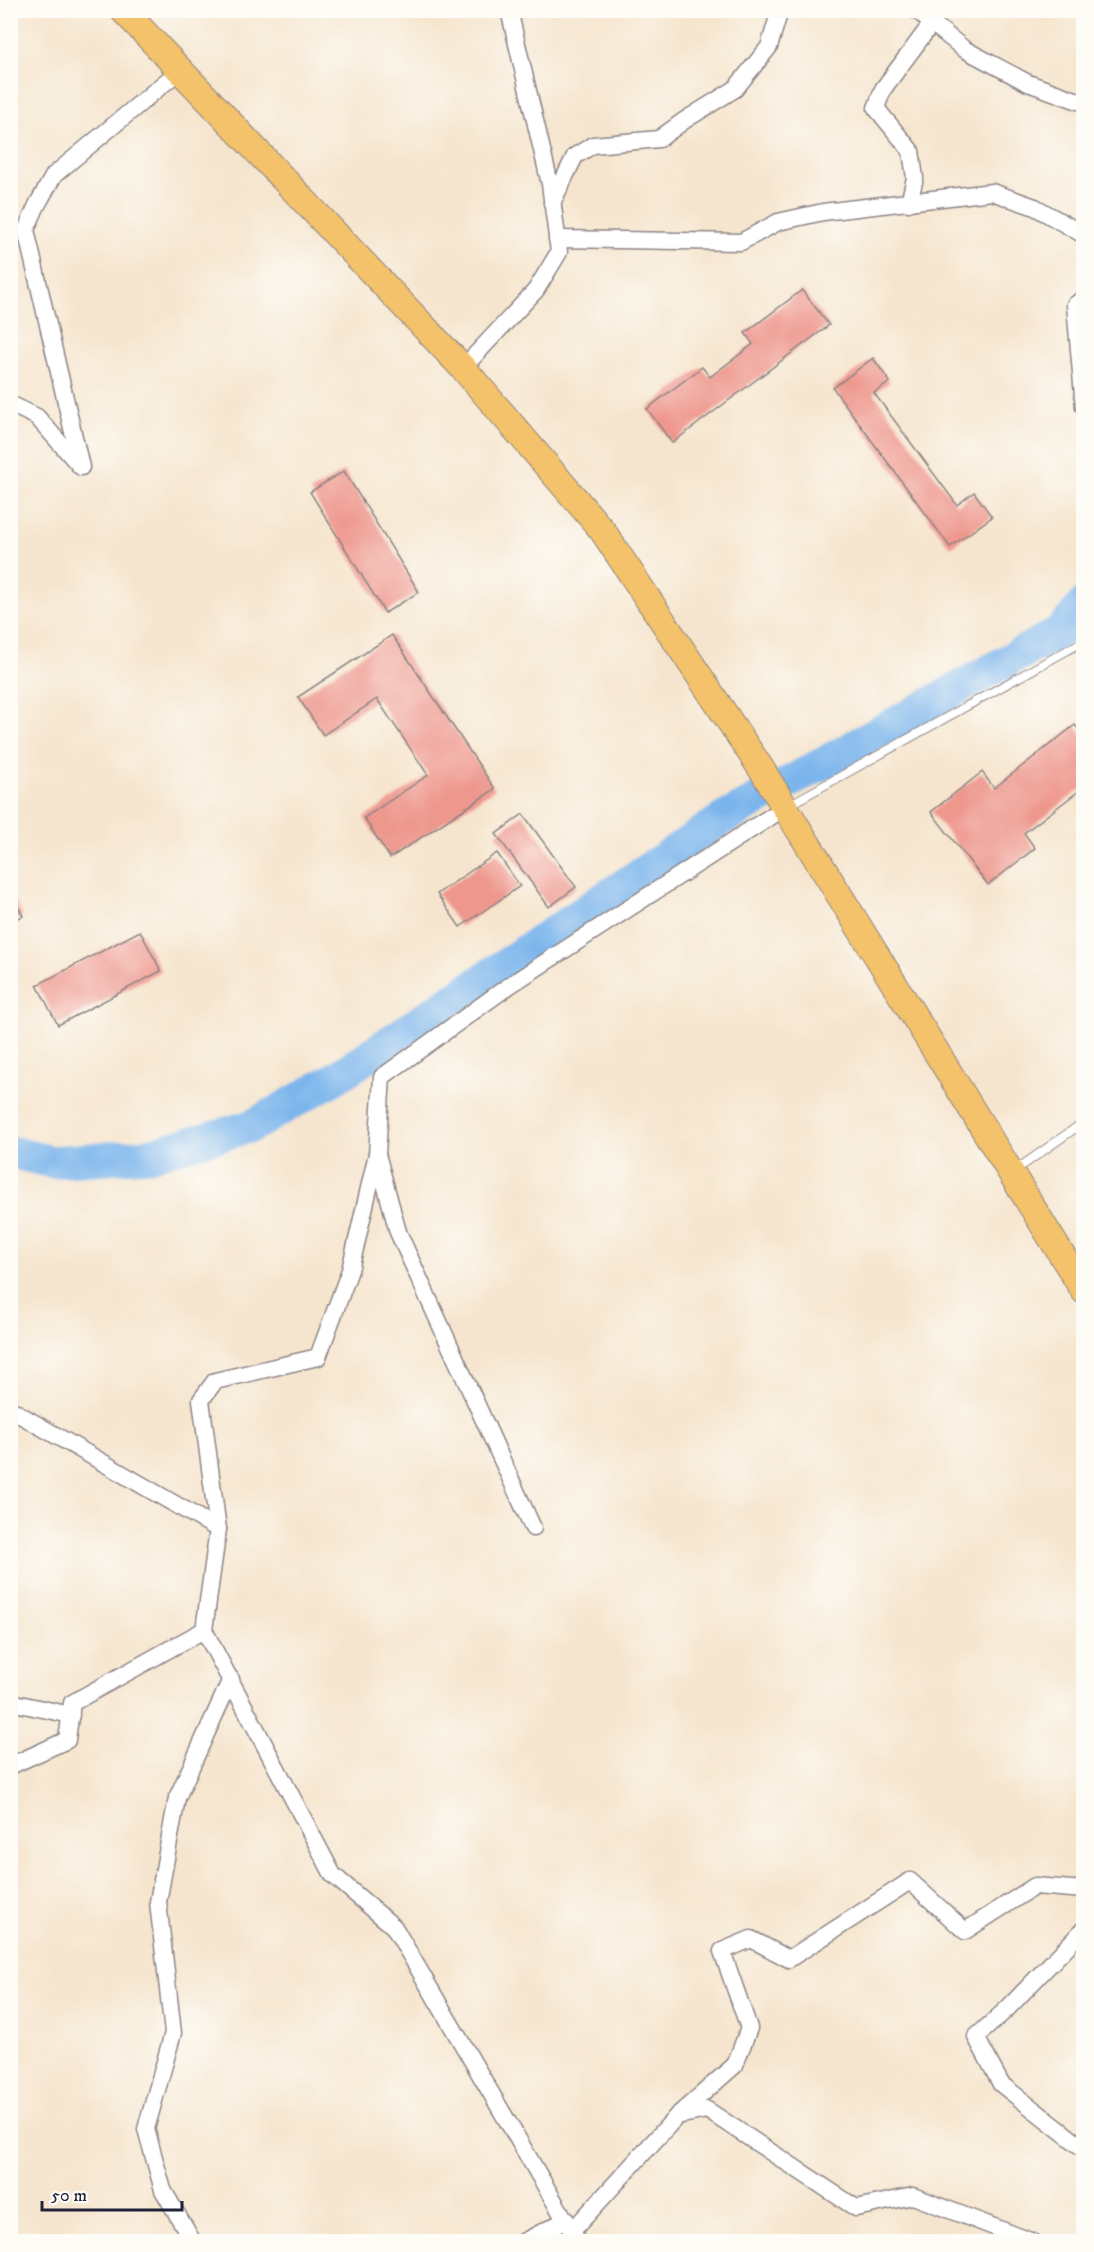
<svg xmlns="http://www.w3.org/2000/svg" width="1094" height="2252" font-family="'IM FELL DW Pica',serif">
<rect width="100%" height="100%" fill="#fdfcf7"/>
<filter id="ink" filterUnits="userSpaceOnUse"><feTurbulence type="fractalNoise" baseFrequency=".0167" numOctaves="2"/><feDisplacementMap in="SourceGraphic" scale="12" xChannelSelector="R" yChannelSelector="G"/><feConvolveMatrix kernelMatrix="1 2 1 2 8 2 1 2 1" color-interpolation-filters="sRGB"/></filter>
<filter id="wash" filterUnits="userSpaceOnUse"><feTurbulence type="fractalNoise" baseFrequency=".008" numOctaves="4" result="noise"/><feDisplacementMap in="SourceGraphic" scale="24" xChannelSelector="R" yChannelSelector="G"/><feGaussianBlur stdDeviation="1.35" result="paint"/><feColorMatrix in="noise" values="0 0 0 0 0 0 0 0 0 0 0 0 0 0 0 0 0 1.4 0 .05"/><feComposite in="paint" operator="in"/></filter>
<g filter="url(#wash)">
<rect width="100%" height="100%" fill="#f6e5ce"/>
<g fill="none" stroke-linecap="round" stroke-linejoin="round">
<polyline stroke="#7bb5ec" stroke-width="33" points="10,1152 52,1162 148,1155 252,1126 337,1077 721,820 1061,631 1084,604"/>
</g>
<g id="blocks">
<g fill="#ee978d">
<polygon points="802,290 829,325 672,443 647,409 702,367 710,377 753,344 745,333"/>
<polygon points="873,358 890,382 874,393 957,505 974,492 992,517 950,547 833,388"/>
<polygon points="344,471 419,592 385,613 310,492"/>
<polygon points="392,635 495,789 390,858 364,818 428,775 377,699 323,735 298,697"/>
<polygon points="1075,725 1084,735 1084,787 1024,833 1035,848 988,885 931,812 982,772 994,788"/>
<polygon points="523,814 576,887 549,907 496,834"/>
<polygon points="497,853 520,886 460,927 437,894"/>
<polygon points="10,892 23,916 10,922"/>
<polygon points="140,931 161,971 58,1025 37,985"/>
</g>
</g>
</g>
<g filter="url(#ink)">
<use href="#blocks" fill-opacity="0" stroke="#8c8484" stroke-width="1.5"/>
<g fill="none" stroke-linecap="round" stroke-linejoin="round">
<g stroke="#8c8484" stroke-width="10">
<g id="service">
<polyline points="787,806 1084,641"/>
<polyline points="1013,1172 1084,1122"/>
</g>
</g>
<g stroke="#8c8484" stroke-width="19">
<g id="minor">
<polyline points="916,10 964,49 1028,83 1084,103"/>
<polyline points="552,203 575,156 593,145 659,139 685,120 735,89 769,47 780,10"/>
<polyline points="909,203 915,178 911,151 876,108 883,89 932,23"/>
<polyline points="557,239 741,242 778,222 823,212 992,192 1035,207 1084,235"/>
<polyline points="1084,298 1075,305 1084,407"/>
<polyline points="463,368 536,290 559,252 550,184 509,10"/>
<polyline points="10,404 37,417 81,467 26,230 37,205 54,175 180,70"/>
<polyline points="377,1154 350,1270 318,1357 215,1381 201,1400 218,1529 204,1630 333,1875 394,1927 578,2242"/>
<polyline points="10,1409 218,1529"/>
<polyline points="533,1528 398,1232 377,1154 382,1077 510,985 784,808"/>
<polyline points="10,1702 71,1715"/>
<polyline points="10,1766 67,1740 72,1703 204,1630"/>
<polyline points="1084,1929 1007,2009 976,2037 1001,2084 1084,2149"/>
<polyline points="677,2116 735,2065 749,2028 722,1951 751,1939 789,1959 910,1881 965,1931 1035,1886 1084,1890"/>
<polyline points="572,2231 677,2116 707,2110 856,2208 913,2196 1033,2242"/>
<polyline points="193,2242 163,2190 146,2129 173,2033 158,1902 177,1798 231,1679"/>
<polyline points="523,2242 566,2220"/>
</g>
</g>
<g stroke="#8c8484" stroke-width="28">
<polyline id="primary" points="123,10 463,368 602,530 762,770 1084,1291"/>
</g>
<use href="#service" stroke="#fff" stroke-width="8"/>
<use href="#minor" stroke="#fff" stroke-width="16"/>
<use href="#primary" stroke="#f3c26a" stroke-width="26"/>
</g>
</g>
<rect width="1094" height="2252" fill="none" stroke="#fdfcf7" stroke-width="36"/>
<path d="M42 2201v9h140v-9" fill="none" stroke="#22223b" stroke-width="3"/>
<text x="51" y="2201" font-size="18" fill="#22223b" stroke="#fdfcf7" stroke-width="4.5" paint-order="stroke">50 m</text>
</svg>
